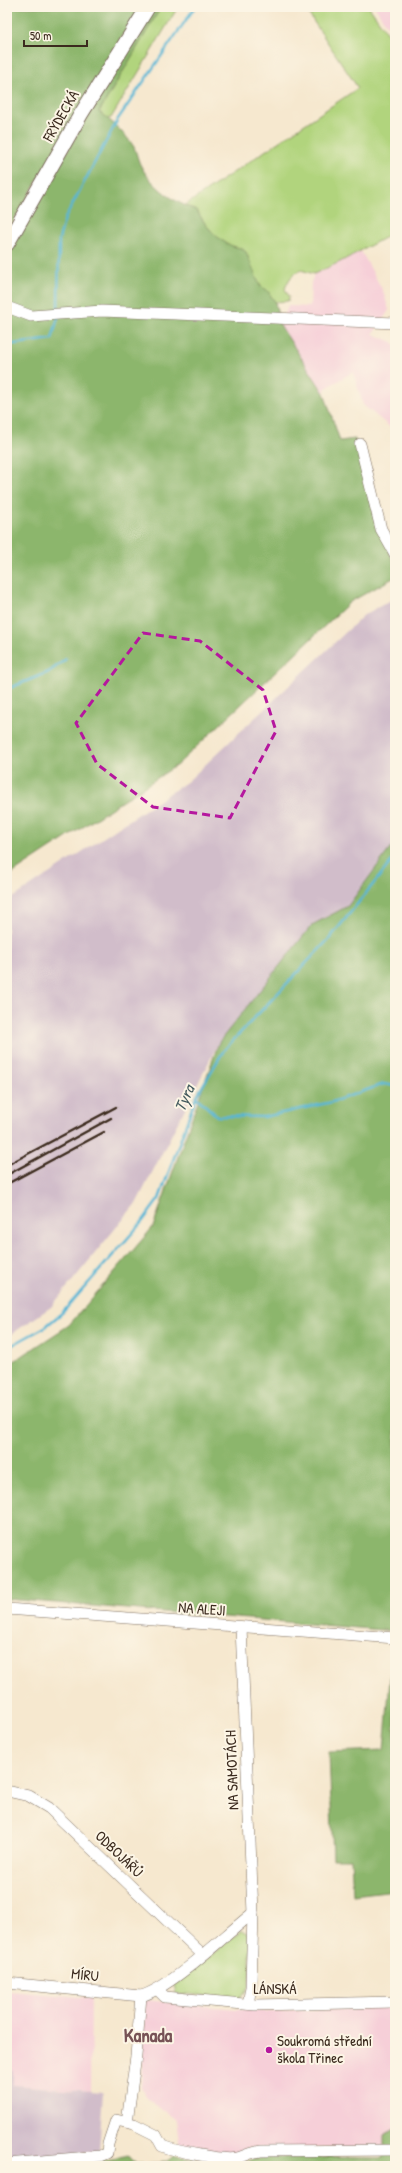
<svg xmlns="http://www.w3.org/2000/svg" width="402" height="2173" font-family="'Patrick Hand',sans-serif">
<rect width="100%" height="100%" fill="#fcf5e5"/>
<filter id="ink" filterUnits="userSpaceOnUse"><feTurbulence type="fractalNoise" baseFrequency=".025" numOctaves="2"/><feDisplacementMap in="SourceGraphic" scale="8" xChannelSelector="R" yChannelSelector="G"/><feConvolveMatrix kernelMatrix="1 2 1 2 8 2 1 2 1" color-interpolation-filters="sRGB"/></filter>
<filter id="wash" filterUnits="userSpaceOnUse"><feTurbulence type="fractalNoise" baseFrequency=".012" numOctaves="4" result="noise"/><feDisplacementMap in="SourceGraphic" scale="16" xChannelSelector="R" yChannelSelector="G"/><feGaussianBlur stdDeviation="0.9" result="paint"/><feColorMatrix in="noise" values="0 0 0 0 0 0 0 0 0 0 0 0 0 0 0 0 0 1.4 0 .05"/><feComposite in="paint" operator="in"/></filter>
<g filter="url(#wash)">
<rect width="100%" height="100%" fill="#f6e8cf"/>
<g fill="#f6cfd8">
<polygon points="375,7 395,7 395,29 391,32"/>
<polygon points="361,251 383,291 389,310 373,334 393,342 395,346 395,431 363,405 353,372 326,388 324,393 280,325 288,306 310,307 311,283 314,274"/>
<polygon points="7,1991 91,1998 90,2091 12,2085 13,2070 7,2069"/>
<polygon points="145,2000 267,2012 395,2007 395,2128 384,2134 384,2148 248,2148 234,2155 180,2149 176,2120 147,2097 141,2088"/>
</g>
<g fill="#d1bdca">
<polygon points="395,598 395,842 348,906 312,925 219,1042 137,1202 51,1307 7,1337 7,902 188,781 364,615"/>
<polygon points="7,2069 13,2070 13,2085 103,2092 99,2152 7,2159"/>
</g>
<g fill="#b1d47d" stroke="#767f4e">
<polygon points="161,7 178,7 111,118 108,118 99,112"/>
<path d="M304 7H369L395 44V232L340 262 314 274 301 270C292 274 288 280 285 289L289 297 288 301 275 302C268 294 260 286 255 278 251 270 250 259 245 252 242 247 238 249 234 247 218 242 204 225 197 210L184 206 358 88Z"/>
<polygon points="242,1930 251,1935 249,1986 240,1999 176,1993 174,1985"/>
</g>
<g fill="#8cb66c" stroke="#647045">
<polygon points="7,7 140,7 7,232"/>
<path d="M156 7H161L99 112C110 119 128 137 134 147 137 154 138 162 142 168 153 187 176 204 197 210 205 227 222 246 241 248L246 252 260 286 267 290 275 302 280 325 324 393 340 441 355 439 376 521 395 565V577L350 602 177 765 7 877V256L87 117Z"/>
<polygon points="395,842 395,1890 353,1895 351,1859 333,1859 329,1752 384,1750 394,1631 7,1599 7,1364 16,1360 69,1325 153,1227 219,1042 312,925 348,906"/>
<polygon points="395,2128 395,2166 40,2166 113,2159 128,2155 136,2164 168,2162 174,2156 237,2162 266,2157 384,2158 384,2134"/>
</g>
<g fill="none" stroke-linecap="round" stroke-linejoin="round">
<g stroke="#56b6d5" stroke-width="2.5">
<polyline points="58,310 59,239 65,218 118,119 195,7"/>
<polyline points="7,345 52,339 58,317"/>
<polyline points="7,689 49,672 66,659"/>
<polyline points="196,1097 217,1116 264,1117 332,1102 384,1084 395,1086"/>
<polyline points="7,1348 45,1327 63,1312 142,1222 159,1199 196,1097 224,1050 330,938 395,857"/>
</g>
</g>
</g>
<g filter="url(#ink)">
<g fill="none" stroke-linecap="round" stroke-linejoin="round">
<g stroke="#7c6c5c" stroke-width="12">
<g id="minor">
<polyline points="7,307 31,316 102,311 395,323"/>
<polyline points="360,444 381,529 395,554"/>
<polyline points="7,1609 395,1638"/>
<polyline points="241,1627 253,1913 251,1987 248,2004"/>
<polyline points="7,1791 29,1796 49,1808 202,1954"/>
<path d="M7 1983 141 1996C171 1988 226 1934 253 1913"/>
<polyline points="158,1990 165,1997 255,2005 395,2002"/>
<polyline points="127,2122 136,2056 141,1996"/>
<path d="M7 2164 100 2156 107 2153 108 2144 116 2120 134 2124 156 2135 162 2146C175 2151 225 2161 237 2158 245 2156 251 2152 261 2151L395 2150"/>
</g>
</g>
<g stroke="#7c6c5c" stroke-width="16">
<polyline id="major" points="7,244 81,114 148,7"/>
</g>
<use href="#minor" stroke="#fff" stroke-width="11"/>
<use href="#major" stroke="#fff" stroke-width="14"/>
<g stroke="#3b2a1e" stroke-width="2.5">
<polyline points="7,1165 116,1107"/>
<polyline points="7,1175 111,1118"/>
<polyline points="7,1184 104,1132"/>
</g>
</g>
</g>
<path fill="none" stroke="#b5179e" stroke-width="3" stroke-dasharray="8 5" stroke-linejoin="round" d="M143 633 200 641 263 690 276 731 230 818 153 807 97 764 76 723Z"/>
<circle fill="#b5179e" stroke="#fcf5e5" stroke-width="1.5" cx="269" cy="2050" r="4"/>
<g text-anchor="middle" stroke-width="4" stroke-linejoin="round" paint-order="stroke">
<g font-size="15" fill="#3b2a1e" stroke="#fcf5e5">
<text transform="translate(61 116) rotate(-60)" y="5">FRÝDECKÁ</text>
<text transform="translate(202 1609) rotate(4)" y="5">NA ALEJI</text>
<text transform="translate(232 1770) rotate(-92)" y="5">NA SAMOTÁCH</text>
<text transform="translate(119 1854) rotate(44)" y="5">ODBOJÁŘŮ</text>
<text transform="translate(85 1975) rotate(6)" y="5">MÍRU</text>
<text x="275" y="1994">LÁNSKÁ</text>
</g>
<g font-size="15" fill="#3b2a1e" stroke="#fcf5e5" text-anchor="start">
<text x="277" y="2046">Soukromá střední<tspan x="277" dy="17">škola Třinec</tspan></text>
</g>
<g font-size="16" font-style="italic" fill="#445b5e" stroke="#fcf5e5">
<text transform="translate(184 1098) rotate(-66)" y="6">Tyra</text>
</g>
<g font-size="19" font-weight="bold" fill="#775356" stroke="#fcf5e5">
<text x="148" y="2042">Kanada</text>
</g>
</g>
<rect width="402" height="2173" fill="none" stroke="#fcf5e5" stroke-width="24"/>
<path d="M24 40v6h63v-6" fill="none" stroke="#3b2a1e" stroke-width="2"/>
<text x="30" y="40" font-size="12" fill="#3b2a1e" stroke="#fcf5e5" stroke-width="3" paint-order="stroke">50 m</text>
</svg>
